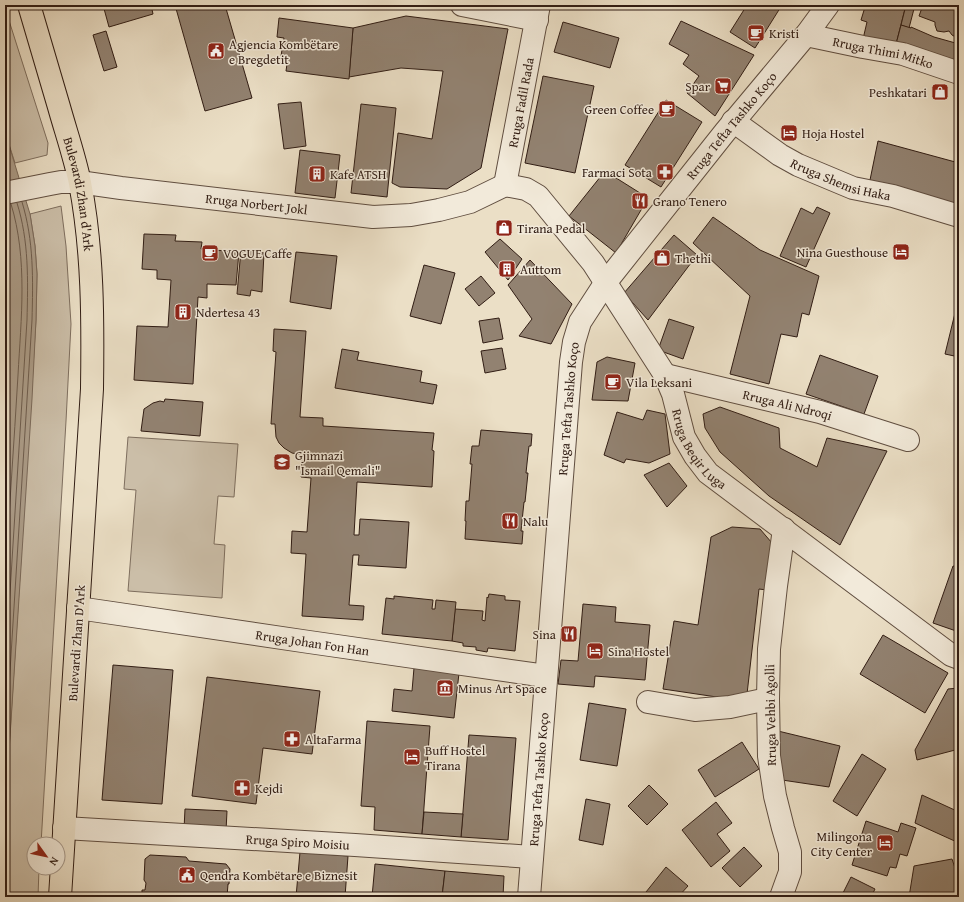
<svg xmlns="http://www.w3.org/2000/svg" width="964" height="902" font-family="'Gentium Book Plus',serif">
<rect width="100%" height="100%" fill="#ebdfc6"/>
<filter id="stains"><feTurbulence type="fractalNoise" baseFrequency=".005" numOctaves="4"/><feColorMatrix values="0 0 0 0 .2 0 0 0 0 .09 0 0 0 0 .02 0 0 0 .5 -.17"/></filter>
<radialGradient id="worn" r=".72"><stop offset=".6" stop-color="#630" stop-opacity="0"/><stop offset="1" stop-color="#630" stop-opacity=".3"/></radialGradient>
<g fill="#cbbea8" stroke="#7e6e5e">
<polygon points="5,8 48,143 47,155 15,163 5,132"/>
<polygon points="61,206 66,246 71,324 66,421 41,844 34,844 34,868 39,868 38,897 5,897 5,813 36,320 37,274 35,246 30,214"/>
<polygon points="128,437 238,444 234,497 218,496 214,544 225,545 222,598 128,591 136,490 124,489"/>
</g>
<polygon fill="#ac9d89" stroke="#7b6a5a" points="5,132 30,214 35,246 37,274 36,320 32,399 5,813"/>
<g fill="none" stroke-linecap="round" stroke-linejoin="round">
<g stroke="#6e5d4e" stroke-width="1">
<path d="M5 581C9 512 14 444 18 375 21 319 28 259 11 204"/>
<path d="M5 673 27 320C28 280 29 241 17 203"/>
<path d="M5 751 32 320C33 280 34 241 22 202"/>
</g>
</g>
<g fill="#928271" stroke="#311d14">
<polygon points="103,5 152,5 151,5 153,14 109,27"/>
<polygon points="175,5 225,5 252,98 205,111"/>
<polygon points="747,5 782,5 755,48 730,32"/>
<polygon points="871,5 906,5 895,48 863,39 867,22 861,20 865,7 870,8"/>
<polygon points="906,5 915,5 909,28 901,25"/>
<polygon points="923,5 959,5 959,39 952,35 949,31 944,32 937,31 935,25 935,22 919,16"/>
<polygon points="406,16 508,29 481,168 447,189 400,187 392,183 398,133 432,139 443,71 401,68 349,77 353,28"/>
<polygon points="279,18 353,28 349,79 286,71 288,57 281,56 284,38 277,37"/>
<polygon points="681,21 754,55 715,116 687,93 699,76 683,64 689,55 669,44"/>
<polygon points="563,22 619,38 610,68 554,52"/>
<polygon points="901,25 911,28 911,27 934,37 959,44 959,68 895,48"/>
<polygon points="106,31 117,67 104,71 93,35"/>
<polygon points="543,76 594,86 575,173 525,163"/>
<polygon points="666,100 702,122 661,187 625,165"/>
<polygon points="301,102 306,146 284,149 278,104"/>
<polygon points="361,104 396,108 387,197 351,193"/>
<polygon points="959,137 959,207 955,206 959,163"/>
<polygon points="878,141 959,163 955,206 870,180"/>
<polygon points="300,150 340,155 335,198 295,193"/>
<polygon points="605,171 648,198 616,253 569,216"/>
<polygon points="817,207 830,213 806,267 780,256 801,208 813,214"/>
<polygon points="713,217 760,250 819,276 809,315 802,313 797,337 781,334 769,384 730,374 750,296 693,243"/>
<polygon points="144,234 176,235 175,241 202,242 201,249 239,252 236,285 207,284 207,298 198,297 193,384 134,380 137,326 168,327 171,280 157,279 157,270 142,269"/>
<polygon points="674,235 697,255 648,320 624,293"/>
<polygon points="500,239 522,259 508,280 485,252"/>
<polygon points="241,250 264,253 262,292 251,290 250,296 237,294"/>
<polygon points="296,252 337,256 331,309 290,302"/>
<polygon points="530,260 572,304 551,344 519,336 532,319 508,285"/>
<polygon points="424,265 455,273 441,324 410,316"/>
<polygon points="481,276 495,293 479,306 465,289"/>
<polygon points="957,305 959,306 959,357 945,354"/>
<polygon points="499,318 503,339 483,343 479,321"/>
<polygon points="669,319 694,327 683,359 658,350"/>
<polygon points="274,329 306,331 300,417 323,418 323,426 434,433 432,450 434,451 432,487 357,482 354,535 359,535 360,519 409,522 406,568 358,565 359,555 353,555 349,605 364,606 363,620 302,616 306,554 291,553 292,531 307,532 311,478 301,477 302,455 292,453 284,448 279,443 276,437 275,424 271,424 276,352 273,351"/>
<polygon points="502,348 506,369 485,373 481,351"/>
<polygon points="342,349 359,352 357,360 422,371 420,382 437,385 433,404 335,388"/>
<polygon points="820,355 878,376 864,414 806,394"/>
<polygon points="607,357 635,363 628,401 592,400 597,362"/>
<polygon points="165,399 203,402 200,436 141,431 144,409 153,403 160,401 164,402"/>
<polygon points="720,407 779,428 780,448 817,467 827,438 887,451 840,545 769,496 720,452 705,428 703,414"/>
<polygon points="647,410 665,414 670,454 649,463 626,459 624,463 604,455 617,412 643,420"/>
<polygon points="481,430 532,434 531,446 529,446 528,454 526,473 528,473 525,502 524,502 521,531 523,531 522,544 465,539 466,521 465,521 466,501 469,501 472,464 470,464 472,446 479,446"/>
<polygon points="669,463 687,486 667,507 644,475"/>
<polygon points="732,527 760,529 772,543 767,590 759,589 747,694 737,700 663,689 674,621 698,625 711,537"/>
<polygon points="953,566 959,567 959,632 933,623"/>
<polygon points="489,594 505,596 505,600 520,601 515,651 488,648 487,652 476,650 476,647 463,646 463,643 452,641 455,609 483,611 482,620 485,621 487,597 488,598"/>
<polygon points="394,596 433,600 432,609 435,609 436,600 456,602 452,641 382,634 386,598 394,599"/>
<polygon points="583,604 616,607 615,622 650,625 645,680 595,676 594,687 558,684 561,660 578,661"/>
<polygon points="883,635 948,673 925,713 860,674"/>
<polygon points="113,665 173,670 162,804 102,800"/>
<polygon points="414,668 459,673 454,718 392,711 394,689 412,691"/>
<polygon points="207,677 320,691 312,754 263,748 256,804 192,796"/>
<polygon points="959,688 959,749 917,760 915,750 948,689"/>
<polygon points="589,703 626,709 617,766 580,760"/>
<polygon points="367,721 430,726 422,834 374,830 375,807 361,806"/>
<polygon points="778,731 840,746 829,787 782,780"/>
<polygon points="469,735 516,738 508,840 461,837"/>
<polygon points="742,742 759,769 715,797 698,770"/>
<polygon points="862,754 886,769 857,816 833,801"/>
<polygon points="649,785 668,804 647,825 628,806"/>
<polygon points="922,795 959,812 959,843 915,823"/>
<polygon points="586,799 610,804 603,845 579,840"/>
<polygon points="716,802 732,823 717,834 730,851 711,867 682,830"/>
<polygon points="185,809 227,811 226,831 184,829"/>
<polygon points="424,812 463,814 461,837 422,834"/>
<polygon points="866,821 898,832 901,823 916,828 907,856 900,854 896,868 890,867 887,876 852,865"/>
<polygon points="744,847 762,866 740,887 722,868"/>
<polygon points="300,852 348,856 345,897 296,897"/>
<polygon points="150,855 186,857 189,861 226,864 230,869 229,884 228,884 227,897 142,897 142,890 145,890 146,883 144,880 145,859"/>
<polygon points="952,859 955,868 959,868 959,897 909,897 914,866"/>
<polygon points="375,864 445,871 442,897 372,897"/>
<polygon points="666,867 688,886 678,897 642,897"/>
<polygon points="445,871 504,876 503,897 442,897"/>
<polygon points="851,877 875,889 871,897 841,897"/>
</g>
<g fill="none" stroke-linecap="round" stroke-linejoin="round">
<g stroke="#604e40" stroke-width="24">
<g id="minor">
<polyline points="462,5 537,20"/>
<path id="s1" d="M806 35 863 47 903 54 959 73"/>
<path id="s2" d="M733 121 780 155 798 165 853 188 893 196 959 216"/>
<path id="s3" d="M505 185 526 189 538 196 593 263 665 375 673 394 684 437 695 456 708 473 951 655 959 658"/>
<path id="s4" d="M505 185 539 5"/>
<path id="s5" d="M5 193 50 184 61 182H79L121 188 373 217 411 215 439 210 470 202 505 185"/>
<path id="s6" d="M665 375 820 412 908 440"/>
<path id="s7" d="M78 608 309 642 546 676"/>
<polyline points="648,702 695,710 730,707 768,699"/>
<path id="s8" d="M64 828 355 845 532 857"/>
<path id="s9" d="M529 897 571 362 574 342 580 322 606 282 725 132 806 35 828 5"/>
<polyline points="781,897 790,872 790,852 783,828 775,796 769,756 768,699 769,649 776,586 784,529"/>
</g>
</g>
<g stroke="#311d14" stroke-width="24">
<g id="major">
<path id="s10" d="M29 5C39 39 49 73 59 107 66 132 75 158 80 183 93 251 93 320 92 389L60 897"/>
</g>
</g>
<use href="#minor" stroke="#f2eada" stroke-width="22"/>
<use href="#major" stroke="#ebdfc6" stroke-width="22"/>
</g>
<defs>
<g id="cafe-square" transform="scale(0.9)"><rect x="-9" y="-9" width="18" height="18" rx="4" fill="#8f2418" stroke="#f2eada"/><path d="M-5.5-4.5H6V0H3Q3 3.5 0 3.5H-2.5Q-5.5 3.5-5.5 0ZM3-3.2v2h1.7v-2ZM-6 4.5H4V6H-6Z" fill="#fff"/></g>
<g id="civic-square" transform="scale(0.9)"><rect x="-9" y="-9" width="18" height="18" rx="4" fill="#8f2418" stroke="#f2eada"/><path d="M-.6-6.5H3V-4.5H.6V-3L4-1V1h2V6H-6V1h2V-1L-.6-3ZM-1.2 2.5V6h2.4V2.5Z" fill="#fff"/></g>
<g id="supermarket-square" transform="scale(0.9)"><rect x="-9" y="-9" width="18" height="18" rx="4" fill="#8f2418" stroke="#f2eada"/><path d="M-6-5.5h2.5l.6 2H6L4.5 2H-2.5L-4.4-4H-6ZM-1.5 3.2a1.3 1.3 0 1 0 .1 0ZM3 3.2a1.3 1.3 0 1 0 .1 0Z" fill="#fff"/></g>
<g id="shop-square" transform="scale(0.9)"><rect x="-9" y="-9" width="18" height="18" rx="4" fill="#8f2418" stroke="#f2eada"/><path d="M-5-2.5h2.3a2.7 3.5 0 0 1 5.4 0H5L5.5 6h-11ZM-1.5-2.5h3a1.5 2.3 0 0 0-3 0Z" fill="#fff"/></g>
<g id="hotel-square" transform="scale(0.9)"><rect x="-9" y="-9" width="18" height="18" rx="4" fill="#8f2418" stroke="#f2eada"/><path d="M-6-4.5h1.5V1H6V5H4.5V3h-9V5H-6ZM-4 0a1.8 1.8 0 1 1 3.6 0ZM.5 0V-2.5h3Q6-2.5 6 0Z" fill="#fff"/></g>
<g id="pharmacy-square" transform="scale(0.9)"><rect x="-9" y="-9" width="18" height="18" rx="4" fill="#8f2418" stroke="#f2eada"/><path d="M-2-6h4v4h4v4h-4v4h-4v-4h-4v-4h4Z" fill="#fff"/></g>
<g id="building-square" transform="scale(0.9)"><rect x="-9" y="-9" width="18" height="18" rx="4" fill="#8f2418" stroke="#f2eada"/><path d="M-4-6H4V6H1V3H-1V6H-4ZM-2.5-4.3h1.7v1.8h-1.7ZM.8-4.3h1.7v1.8H.8ZM-2.5-1h1.7V.8h-1.7ZM.8-1h1.7V.8H.8Z" fill="#fff"/></g>
<g id="restaurant-square" transform="scale(0.9)"><rect x="-9" y="-9" width="18" height="18" rx="4" fill="#8f2418" stroke="#f2eada"/><path d="M-5-6h1v4h1v-4h1v4h1v-4h1v5L-1.5 .5V6h-2V.5L-5-1ZM5-6V6H3V1.5H1.5Q1.5-4 5-6Z" fill="#fff"/></g>
<g id="school-square" transform="scale(0.9)"><rect x="-9" y="-9" width="18" height="18" rx="4" fill="#8f2418" stroke="#f2eada"/><path d="M0-5L7-2L0 1L-7-2ZM-4 1L0 2.5L4 1V4Q0 6-4 4Z" fill="#fff"/></g>
<g id="museum-square" transform="scale(0.9)"><rect x="-9" y="-9" width="18" height="18" rx="4" fill="#8f2418" stroke="#f2eada"/><path d="M0-6L6-3V-2H-6V-3ZM-5-1h2V3h-2ZM-1-1h2V3h-2ZM3-1h2V3H3ZM-6 4H6V6H-6Z" fill="#fff"/></g>
</defs>
<g fill-rule="evenodd">
<use href="#cafe-square" x="756" y="33"/>
<use href="#civic-square" x="216" y="51"/>
<use href="#supermarket-square" x="723" y="86"/>
<use href="#shop-square" x="940" y="92"/>
<use href="#cafe-square" x="667" y="109"/>
<use href="#hotel-square" x="789" y="133"/>
<use href="#pharmacy-square" x="665" y="172"/>
<use href="#building-square" x="317" y="174"/>
<use href="#restaurant-square" x="640" y="201"/>
<use href="#shop-square" x="504" y="228"/>
<use href="#hotel-square" x="901" y="252"/>
<use href="#cafe-square" x="210" y="253"/>
<use href="#shop-square" x="662" y="258"/>
<use href="#building-square" x="507" y="269"/>
<use href="#building-square" x="183" y="312"/>
<use href="#cafe-square" x="613" y="382"/>
<use href="#school-square" x="282" y="462"/>
<use href="#restaurant-square" x="510" y="521"/>
<use href="#restaurant-square" x="569" y="634"/>
<use href="#hotel-square" x="595" y="651"/>
<use href="#museum-square" x="445" y="688"/>
<use href="#pharmacy-square" x="292" y="739"/>
<use href="#hotel-square" x="412" y="757"/>
<use href="#pharmacy-square" x="242" y="788"/>
<use href="#hotel-square" x="885" y="843"/>
<use href="#civic-square" x="187" y="875"/>
</g>
<g text-anchor="middle" stroke-width="3" stroke-linejoin="round" paint-order="stroke">
<g font-size="13" fill="#311d14" stroke="#f2eada" text-anchor="start">
<text x="769" y="38">Kristi</text>
<text x="229" y="49">Agjencia Kombëtare<tspan x="229" dy="15">e Bregdetit</tspan></text>
<text x="710" y="91" text-anchor="end">Spar</text>
<text x="927" y="97" text-anchor="end">Peshkatari</text>
<text x="654" y="114" text-anchor="end">Green Coffee</text>
<text x="802" y="138">Hoja Hostel</text>
<text x="652" y="177" text-anchor="end">Farmaci Sota</text>
<text x="330" y="179">Kafe ATSH</text>
<text x="653" y="206">Grano Tenero</text>
<text x="517" y="233">Tirana Pedal</text>
<text x="888" y="257" text-anchor="end">Nina Guesthouse</text>
<text x="223" y="258">VOGUE Caffe</text>
<text x="675" y="263">Thethi</text>
<text x="520" y="274">Auttom</text>
<text x="196" y="317">Ndertesa 43</text>
<text x="626" y="387">Vila Leksani</text>
<text x="295" y="460">Gjimnazi<tspan x="295" dy="15">"Ismail Qemali"</tspan></text>
<text x="523" y="526">Nalu</text>
<text x="556" y="639" text-anchor="end">Sina</text>
<text x="608" y="656">Sina Hostel</text>
<text x="458" y="693">Minus Art Space</text>
<text x="305" y="744">AltaFarma</text>
<text x="425" y="755">Buff Hostel<tspan x="425" dy="15">Tirana</tspan></text>
<text x="255" y="793">Kejdi</text>
<text x="872" y="841" text-anchor="end">Milingona<tspan x="872" dy="15">City Center</tspan></text>
<text x="200" y="880">Qendra Kombëtare e Biznesit</text>
</g>
<g font-size="13" fill="#311d14" stroke="#f2eada">
<text dy="5" stroke="none"><textPath href="#s1" startOffset="79">Rruga Thimi Mitko</textPath></text>
<text dy="5" stroke="none"><textPath href="#s4" startOffset="84">Rruga Fadil Rada</textPath></text>
<text dy="5" stroke="none"><textPath href="#s9" startOffset="826">Rruga Tefta Tashko Koço</textPath></text>
<text dy="5" stroke="none"><textPath href="#s2" startOffset="124">Rruga Shemsi Haka</textPath></text>
<text dy="5" stroke="none"><textPath href="#s10" startOffset="196">Bulevardi Zhan d'Ark</textPath></text>
<text dy="5" stroke="none"><textPath href="#s5" startOffset="254">Rruga Norbert Jokl</textPath></text>
<text dy="5" stroke="none"><textPath href="#s6" startOffset="126">Rruga Ali Ndroqi</textPath></text>
<text dy="5" stroke="none"><textPath href="#s9" startOffset="490">Rruga Tefta Tashko Koço</textPath></text>
<text dy="5" stroke="none"><textPath href="#s3" startOffset="338">Rruga Beqir Luga</textPath></text>
<text dy="5" stroke="none"><textPath href="#s7" startOffset="237">Rruga Johan Fon Han</textPath></text>
<text transform="translate(76 643) rotate(-86)" y="5">Bulevardi Zhan D'Ark</text>
<text transform="translate(770 715) rotate(-91)" y="5">Rruga Vehbi Agolli</text>
<text dy="5" stroke="none"><textPath href="#s9" startOffset="118">Rruga Tefta Tashko Koço</textPath></text>
<text dy="5" stroke="none"><textPath href="#s8" startOffset="234">Rruga Spiro Moisiu</textPath></text>
</g>
</g>
<rect width="964" height="902" fill="none" stroke="#ebdfc6" stroke-width="20"/>
<rect x="6" y="6" width="952" height="890" fill="none" stroke="#311d14" stroke-width="2"/>
<rect x="10" y="10" width="944" height="882" fill="none" stroke="#311d14"/>
<g transform="translate(46 856) rotate(123)"><circle r="19" fill="#f2eada" stroke="#a5988b"/>
<path d="M0-3L7 15L0 10L-7 15Z" fill="#8f2418"/>
<text y="-6" font-size="11" font-weight="bold" text-anchor="middle" fill="#311d14">N</text>
</g>
<rect width="100%" height="100%" filter="url(#stains)"/>
<rect width="100%" height="100%" fill="url(#worn)"/>
</svg>
